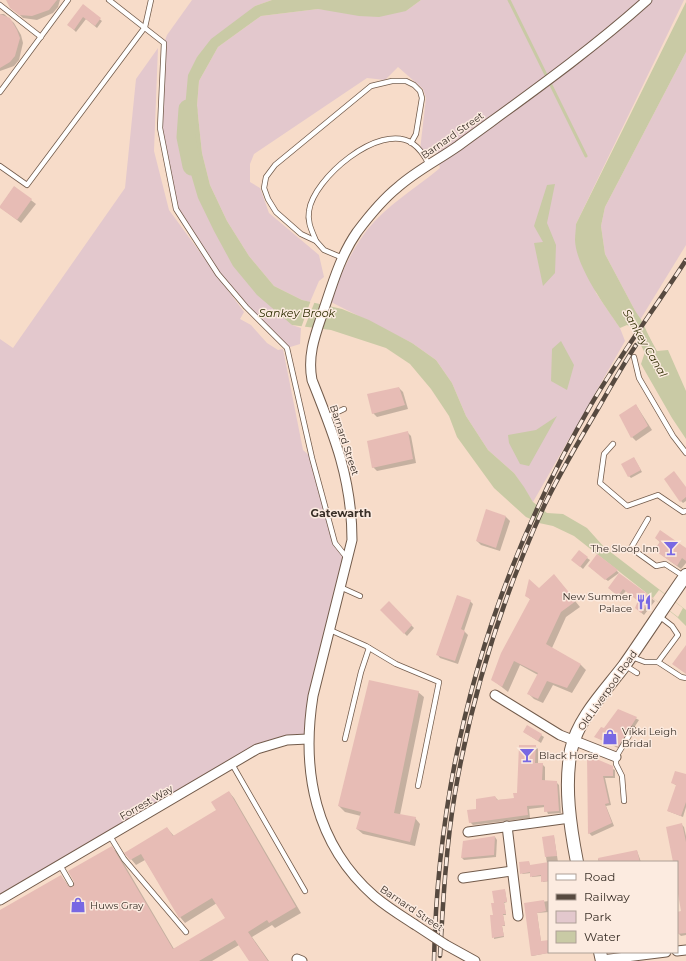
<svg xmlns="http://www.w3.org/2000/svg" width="686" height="961" font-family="Montserrat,sans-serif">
<rect width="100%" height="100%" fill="#f7dcc9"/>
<g fill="#e3c8cd">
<polygon points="192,0 272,0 255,6 197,57 188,164 292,325 301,328 300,344 287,348 246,307 218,274 176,209 160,128 164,43 167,35"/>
<path d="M421 0H684L576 224 596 293 620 328 625 341 533 502 514 473 488 450 466 416 452 383 436 360 412 343 331 302C338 278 352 250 367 230 386 206 416 188 440 168L436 152 420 150 426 98 423 89 398 67 385 80 367 78 254 154 250 164V182L260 188 269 213 319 255 324 277 319 281 310 302 302 300 274 286 249 256 227 221 210 185 202 153 197 106 199 81 218 47 261 16 318 9 337 11H406Z"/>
<polygon points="158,48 154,151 169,210 244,312 240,319 251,325 267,343 278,350 283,349 303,450 312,458 335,543 347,558 308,739 276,742 0,900 0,339 13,348 125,188 136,79"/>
<polygon points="686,52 686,245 640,320 605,254 601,226 605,207"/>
</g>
<g fill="#c9caa5">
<polygon points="272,0 421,0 406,11 379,17 359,16 318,9 261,16 218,47 199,81 197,106 202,153 210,185 227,221 249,256 274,286 302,300 342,309 369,320 412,343 436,360 452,383 466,416 488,450 514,473 524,487 533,502 547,513 563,514 587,528 604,547 686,610 686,626 677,617 574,536 553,526 539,523 526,517 494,488 457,437 449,416 431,389 410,364 386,348 331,330 292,325 257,295 233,266 214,231 198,198 188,164 184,119 188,75 197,57 211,39 255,6"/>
<path d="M686 2V52L605 207 601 226 605 254 640 320 634 329 627 325 620 328C605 306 576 267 575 240 575 235 576 229 576 224Z"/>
<polygon points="555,184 547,223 556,245 555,273 543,286 534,243 543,242 534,226 547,185"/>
<polygon points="649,337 657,351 668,350 686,391 686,439 672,418 641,364 645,352 642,346"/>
<polygon points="561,341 574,365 567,390 551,381 552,349"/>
<polygon points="557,416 529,466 520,464 509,443 508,435 536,430"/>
</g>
<g fill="#f7dcc9">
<polygon points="311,300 315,301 304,329 301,328"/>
<polygon points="659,590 683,608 678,617 653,598"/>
</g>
<g fill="#0003">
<polygon points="7,0 60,0 58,7 53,13 37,20 23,18 13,9"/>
<polygon points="83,6 102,21 97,28 86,19 76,32 71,27"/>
<polygon points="0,14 4,14 14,23 21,35 23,43 19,60 14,66 0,71"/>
<polygon points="14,187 36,204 21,223 0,207"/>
<polygon points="399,388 403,392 408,409 377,417 373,413"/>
<polygon points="636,405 652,430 636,441 632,437"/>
<polygon points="407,432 411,436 416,463 377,471 373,467"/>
<polygon points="634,458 642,472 631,478 629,476"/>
<polygon points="686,487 686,501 683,503 681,501"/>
<polygon points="487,511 506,517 510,521 500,551 481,545 477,541"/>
<polygon points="656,538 686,550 686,563 681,569 655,550 660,542"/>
<polygon points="587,558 590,560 583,569 575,562"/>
<polygon points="591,568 617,571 619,573 608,581"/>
<polygon points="554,575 580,607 566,617 552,648 581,665 586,670 572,693 553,685 543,703 534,699 529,694 538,675 520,665 508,692 493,680 531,600 526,595 539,589"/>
<polygon points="619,575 655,601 644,615 638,610 639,601 626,591 620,597 611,590"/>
<polygon points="470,601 473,604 464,631 468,635 458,664 440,658 437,654"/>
<polygon points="389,603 414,628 407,636 382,610"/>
<polygon points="418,692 424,697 400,815 415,818 420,824 415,846 363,834 357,829 361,816 345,812 339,806"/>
<polygon points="619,710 639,720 620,749 596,737 604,729"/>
<polygon points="527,726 544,737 541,743 524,732"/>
<polygon points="535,746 538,749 538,764 542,764 545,767 545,781 556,782 559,785 561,813 548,814 545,807 529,809 530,818 473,825 470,822 477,810 495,797 498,800 515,799"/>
<polygon points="588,757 615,770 615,778 605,778 611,805 606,806 614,826 592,836 589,833"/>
<polygon points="686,775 686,807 683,817 668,811 677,786 673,783"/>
<polygon points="229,792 234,798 301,913 275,928 272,925 252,937 269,961 250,961 239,945 212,961 0,961 0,911 61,876 70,888 73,889 111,847 117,852 174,949 226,919 217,903 185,923 180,917 145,860 136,865 126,853 167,828 174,836 217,811"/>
<polygon points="682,825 684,827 686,836 686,935 681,936 679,934 677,924 677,913 682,912 677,883 677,862 673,862"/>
<polygon points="495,837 497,840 496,857 464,860 462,858 464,842"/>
<polygon points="554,837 558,862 549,862 549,881 543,882 542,876 532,877 531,873 522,874 529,862 530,866 547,863 543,838"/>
<polygon points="637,851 641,862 599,862 598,859"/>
<polygon points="505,891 507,902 504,903 506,915 503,915 505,926 502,926 504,937 494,939 495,904"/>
<polygon points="549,901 549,912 537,913 541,942 549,941 549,952 553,952 532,956 525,904"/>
</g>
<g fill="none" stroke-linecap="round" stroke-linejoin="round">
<polyline stroke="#c9caa5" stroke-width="3" points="509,0 586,156"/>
<polyline stroke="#c9caa5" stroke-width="11" points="629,312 636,322 651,353"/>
<polyline stroke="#c9caa5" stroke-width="19" points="188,109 186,137 192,166"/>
</g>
<g fill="#e7bcb5">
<polygon points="6,0 57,0 49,10 32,16 19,15 10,8"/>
<polygon points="83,4 101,18 95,26 83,17 74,30 67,25"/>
<polygon points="0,14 10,18 17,30 20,38 15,56 10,62 0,68"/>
<polygon points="14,186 32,199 17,220 0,208 0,206"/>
<polygon points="399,387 405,405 372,414 367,394"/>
<polygon points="636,404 648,426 631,438 619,415"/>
<polygon points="408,431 413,459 372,468 367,441"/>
<polygon points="634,457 641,470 628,477 621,464"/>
<polygon points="674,471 686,487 686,497 680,502 664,479"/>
<polygon points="486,509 506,516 496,548 476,541"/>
<polygon points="660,530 686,548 686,561 682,558 677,566 654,550 660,542 655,538"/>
<polygon points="579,550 588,557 580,567 571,560"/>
<polygon points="597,554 618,570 605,580 588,566"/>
<polygon points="619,573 653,598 641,613 635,608 638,601 623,589 618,596 608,588"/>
<polygon points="554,574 576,601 561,612 546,644 581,664 567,688 547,681 538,699 527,694 538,673 514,661 502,687 491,680 501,653 530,599 525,596 529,579 539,588"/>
<polygon points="457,595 471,600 461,629 465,631 455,661 436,655"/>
<polygon points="389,601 412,625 404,634 380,610"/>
<polygon points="686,645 686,674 672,664"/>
<polygon points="369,680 419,691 394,813 416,817 410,842 356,829 361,812 338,806"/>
<polygon points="618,709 637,717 618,747 594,737 601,727 604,728"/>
<polygon points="527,725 542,734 538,741 523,732"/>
<polygon points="519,745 536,745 535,763 543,763 542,780 557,781 559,811 544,812 544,805 527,806 528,815 469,823 467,810 476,809 476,799 495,796 497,800 514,798 513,793 517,793"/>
<polygon points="587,755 613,766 613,776 603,776 609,803 605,804 612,823 588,834"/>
<polygon points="675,771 686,774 686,802 681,816 667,811 676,785 671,783"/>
<polygon points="229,791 296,907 269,923 267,920 248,932 268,961 249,961 235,940 199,961 0,961 0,910 61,875 68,886 73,887 74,882 68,871 112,846 173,949 225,918 212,898 179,918 141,854 130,860 124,853 167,827 173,836 216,810 211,802"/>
<polygon points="682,823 686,842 686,933 677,934 677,912 681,911 677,888 677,862 673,862 666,827"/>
<polygon points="554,835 557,856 545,857 542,837"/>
<polygon points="495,836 494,855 461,858 463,841"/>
<polygon points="637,850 640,862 599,862 598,858"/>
<polygon points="529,861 530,865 549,862 549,881 541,882 541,875 530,877 530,872 520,874 519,862"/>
<polygon points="505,889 507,902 504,902 506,914 503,914 505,925 502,926 504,936 492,938 490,915 493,915 491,903 494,903 492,891"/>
<polygon points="544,900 546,911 537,913 541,941 549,940 549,953 531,956 524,903"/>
</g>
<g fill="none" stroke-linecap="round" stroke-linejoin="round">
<g stroke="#725b4b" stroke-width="6">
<g id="service">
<polyline points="109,0 164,43 160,128 176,209 218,274 246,307 287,348 312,458 335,543 347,558"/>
<polyline points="0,5 41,37"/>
<polyline points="0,92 68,0"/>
<polyline points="0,166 27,185 145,27 151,0"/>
<path d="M316 241C312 231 307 222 309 211 313 179 379 122 412 143 419 148 425 156 429 165"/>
<polyline points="343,258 324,250 316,241 301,234 276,212 268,199 264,188 266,177 275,165 371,86 392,81 406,81 414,85 420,91 422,98 416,134 411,143"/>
<polyline points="634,357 639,378 673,436 686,453"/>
<polyline points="327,417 344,409"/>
<polyline points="613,444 604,454 600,483 627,506 658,495 683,512 686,511"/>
<polyline points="648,519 631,548 656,566 665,564 685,577"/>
<polyline points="340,587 360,596"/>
<polyline points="330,630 366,646 396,664 439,682 418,786"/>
<polyline points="632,657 645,662 658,662 681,677 686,678"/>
<polyline points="658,662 678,635 672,626 659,616"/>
<polyline points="626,666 637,673"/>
<polyline points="345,739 361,672 369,648"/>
<polyline points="232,764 305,891"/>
<polyline points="624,801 622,776 616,764 616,757 633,729"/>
<polyline points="110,836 124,859 186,932"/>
<polyline points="60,865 71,884"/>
</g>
</g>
<g stroke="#725b4b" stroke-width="11">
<g id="minor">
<polyline points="495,695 560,735 616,757"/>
<polyline points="507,826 518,916"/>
<polyline points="468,832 570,818"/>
<polyline points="463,878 512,871"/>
<polyline points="0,900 257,749 287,740 308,739"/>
<path d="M414 924C400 915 387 907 374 896 315 844 301 771 313 696L352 540C352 479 334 435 312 380 307 354 316 333 324 309 333 282 341 255 357 232 369 216 383 199 398 187 416 171 438 160 458 146 522 99 588 53 647 0"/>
<polyline points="446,945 475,961"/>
<polyline points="677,951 686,950"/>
<polyline points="297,959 302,961"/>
<polyline points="602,960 666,952"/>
</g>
</g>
<g stroke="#725b4b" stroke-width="14">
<g id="tertiary">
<path d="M577 862C570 826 564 786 571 750 578 718 605 691 624 666 645 636 665 605 686 575"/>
<polyline points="600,952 602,961"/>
</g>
</g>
<use href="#service" stroke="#fff" stroke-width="4.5"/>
<use href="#minor" stroke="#fff" stroke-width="9"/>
<use href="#tertiary" stroke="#fff" stroke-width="12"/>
<g stroke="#574a40" stroke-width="4.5">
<g id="rail">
<path d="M440 956C443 902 446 847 455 793 472 694 503 596 545 504 561 471 580 439 599 407 611 386 623 365 636 345"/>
<path d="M434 961C438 760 491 577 592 403 621 354 655 308 686 260"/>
</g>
</g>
<use href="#rail" stroke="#fcebe0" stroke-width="3" stroke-dasharray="9" stroke-linecap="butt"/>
<g stroke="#725b4b" stroke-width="11" stroke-linecap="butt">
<polyline id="minor-bridge" points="414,924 446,945"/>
</g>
<use href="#minor-bridge" stroke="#fff" stroke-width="9"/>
</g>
<defs>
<g id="bar-bare" transform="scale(1.2)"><path d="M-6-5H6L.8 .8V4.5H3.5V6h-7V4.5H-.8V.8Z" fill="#7868e3" stroke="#fcebe0" stroke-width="2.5" paint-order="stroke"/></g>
<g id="restaurant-bare" transform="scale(1.2)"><path d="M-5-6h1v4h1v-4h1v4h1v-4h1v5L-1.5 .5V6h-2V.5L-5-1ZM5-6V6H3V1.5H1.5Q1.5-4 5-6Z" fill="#7868e3" stroke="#fcebe0" stroke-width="2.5" paint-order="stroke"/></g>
<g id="shop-bare" transform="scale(1.2)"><path d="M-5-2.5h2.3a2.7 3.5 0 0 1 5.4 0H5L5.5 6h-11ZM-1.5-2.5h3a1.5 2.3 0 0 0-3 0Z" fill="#7868e3" stroke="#fcebe0" stroke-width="2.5" paint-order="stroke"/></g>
</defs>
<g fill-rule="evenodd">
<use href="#bar-bare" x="671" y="548"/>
<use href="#restaurant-bare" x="644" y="602"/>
<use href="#shop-bare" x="610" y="737"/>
<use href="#bar-bare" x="527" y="755"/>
<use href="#shop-bare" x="78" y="905"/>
</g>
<g text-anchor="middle" stroke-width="3" stroke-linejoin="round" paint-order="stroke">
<g font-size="10" fill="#3a3028" stroke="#fcebe0">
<text transform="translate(452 135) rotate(-35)" y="4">Barnard Street</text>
<text transform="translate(345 440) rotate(72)" y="4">Barnard Street</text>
<text transform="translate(607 690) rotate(-55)" y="4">Old Liverpool Road</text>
<text transform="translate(146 802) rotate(-30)" y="4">Forrest Way</text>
<text transform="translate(412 908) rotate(34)" y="4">Barnard Street</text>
</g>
<g font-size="10" fill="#3a3028" stroke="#fcebe0" text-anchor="start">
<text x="659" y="552" text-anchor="end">The Sloop Inn</text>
<text x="632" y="600" text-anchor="end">New Summer<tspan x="632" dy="12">Palace</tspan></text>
<text x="622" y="735">Vikki Leigh<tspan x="622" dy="12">Bridal</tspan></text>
<text x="539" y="759">Black Horse</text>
<text x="90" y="909">Huws Gray</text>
</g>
<g font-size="11" font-style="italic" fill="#2e2d00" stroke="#fcebe0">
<text x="297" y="317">Sankey Brook</text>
<text transform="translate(645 343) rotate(60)" y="4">Sankey Canal</text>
</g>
<g font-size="11" font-weight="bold" fill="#3a3028" stroke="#fcebe0">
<text x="341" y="517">Gatewarth</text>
</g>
</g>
<rect x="548" y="861" width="130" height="92" fill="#fcebe0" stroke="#aea096"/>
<rect x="556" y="874" width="20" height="6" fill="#ffffff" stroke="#aea096"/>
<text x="584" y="881" font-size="12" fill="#3a3028">Road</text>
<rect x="556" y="894" width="20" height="6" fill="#574a40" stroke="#aea096"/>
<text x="584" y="901" font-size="12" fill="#3a3028">Railway</text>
<rect x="556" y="911" width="20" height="12" fill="#e3c8cd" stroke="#aea096"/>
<text x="584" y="921" font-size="12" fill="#3a3028">Park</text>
<rect x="556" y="931" width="20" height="12" fill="#c9caa5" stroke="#aea096"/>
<text x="584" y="941" font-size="12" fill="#3a3028">Water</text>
</svg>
